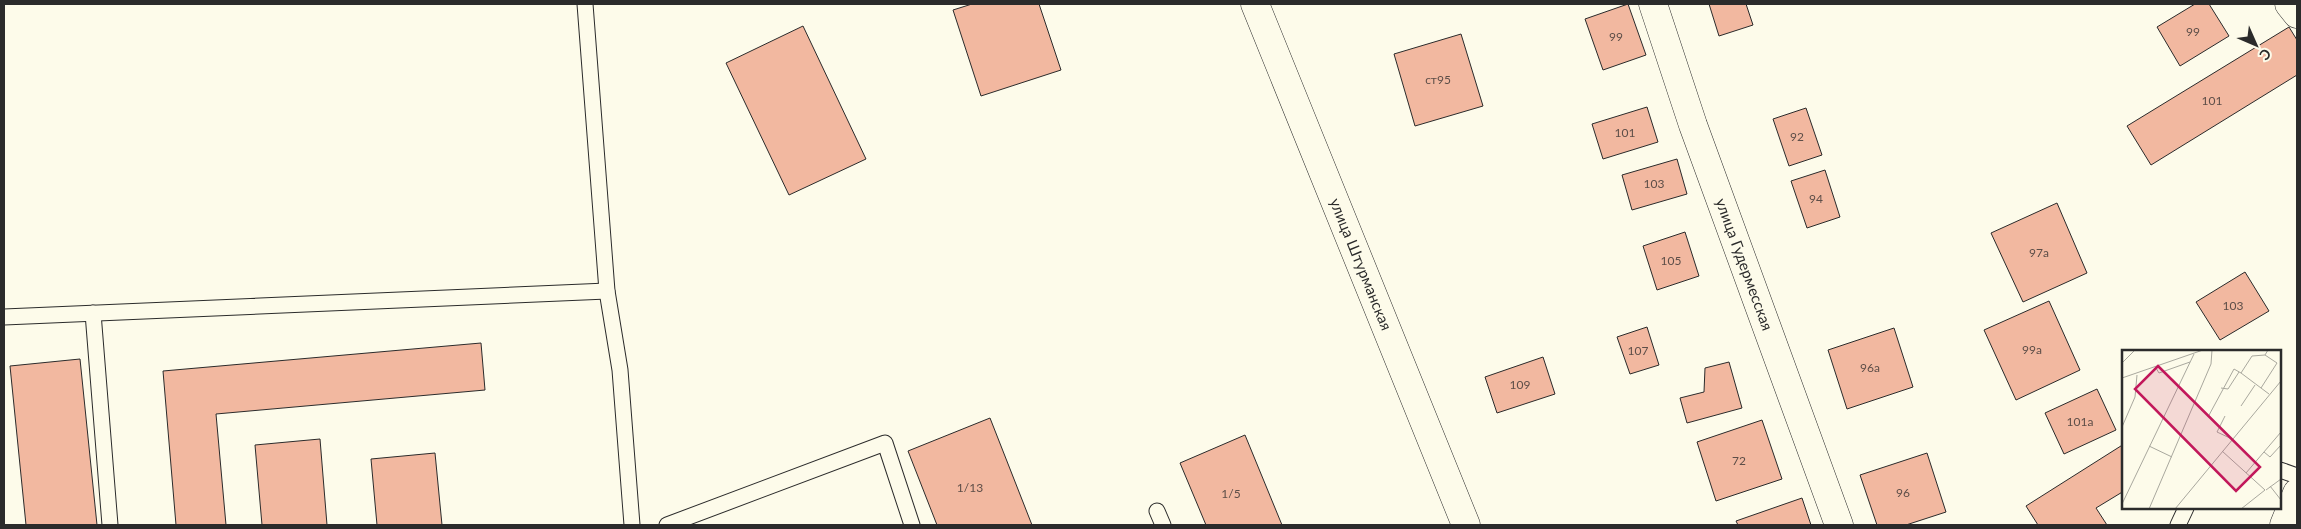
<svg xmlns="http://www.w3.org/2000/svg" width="2301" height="529" font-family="Lato,sans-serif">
<rect width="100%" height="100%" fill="#fdfbea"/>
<g fill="#f2b8a0" stroke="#2b2b2b">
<polygon points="972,4 1039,4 1061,70 981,96 953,10"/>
<polygon points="1628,4 1646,55 1603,70 1585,19"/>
<polygon points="1709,4 1746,4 1753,25 1719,36"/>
<polygon points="2195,4 2209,4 2229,36 2180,66 2157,27"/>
<polygon points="803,26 866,159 789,195 726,63"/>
<polygon points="2289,27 2297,40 2297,75 2151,165 2127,126"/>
<polygon points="1461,34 1483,106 1415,126 1394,54"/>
<polygon points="1647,107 1658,142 1603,159 1592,124"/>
<polygon points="1806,108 1822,155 1789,166 1773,119"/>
<polygon points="1677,159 1687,194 1632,210 1622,175"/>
<polygon points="1825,170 1840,217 1807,228 1791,181"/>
<polygon points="2057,203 2087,273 2023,302 1991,233"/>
<polygon points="1685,232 1699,276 1657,290 1643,246"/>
<polygon points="2245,272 2269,311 2220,340 2196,302"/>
<polygon points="2049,301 2080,370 2016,400 1984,330"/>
<polygon points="1647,327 1659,365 1630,374 1617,337"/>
<polygon points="1894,328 1913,387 1847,409 1828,350"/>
<polygon points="481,343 485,390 216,414 226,525 176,525 163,371"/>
<polygon points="1543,357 1555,394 1497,413 1485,377"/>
<polygon points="80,359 97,525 26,525 10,366"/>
<polygon points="1729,362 1742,408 1687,423 1680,398 1704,392 1705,368"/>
<polygon points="2097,389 2116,430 2064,454 2045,413"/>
<polygon points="990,418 1032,525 937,525 908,451"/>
<polygon points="1762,420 1782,479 1716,501 1697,442"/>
<polygon points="1245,435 1282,525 1206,525 1180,463"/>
<polygon points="320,439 327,525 262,525 255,445"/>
<polygon points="2124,444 2124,491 2096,508 2107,525 2038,525 2026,506"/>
<polygon points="435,453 442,525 377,525 371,459"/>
<polygon points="1927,453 1946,512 1906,525 1877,525 1860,475"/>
<polygon points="1802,498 1811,525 1738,525 1736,521"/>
</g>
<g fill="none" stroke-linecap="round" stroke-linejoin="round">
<g stroke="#2b2b2b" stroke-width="17">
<g id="lane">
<polyline points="585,4 607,291 620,370 632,525"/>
<polyline points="93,313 110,525"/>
<polyline points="4,317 607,291"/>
<polyline points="2280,470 2297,476"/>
<polyline points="1157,511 1163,525"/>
<polyline points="667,525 885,443 912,525"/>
<polyline points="2178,525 2186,508"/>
</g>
</g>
<g stroke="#2b2b2b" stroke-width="29">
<g id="street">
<path id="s1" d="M1653 4 1693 125 1839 525"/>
<polyline points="2289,4 2297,14"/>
</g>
</g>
<g stroke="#2b2b2b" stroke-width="29">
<g id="secondary">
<path id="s2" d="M1255 4 1466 525"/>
<polyline points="2284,525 2297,493"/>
</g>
</g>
<use href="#lane" stroke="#fdfbea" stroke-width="15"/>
<use href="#street" stroke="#fdfbea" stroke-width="28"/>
<use href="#secondary" stroke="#fdfbea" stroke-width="28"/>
</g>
<g text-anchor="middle" stroke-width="4" stroke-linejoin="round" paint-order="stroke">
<g font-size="12" fill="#5d4e48">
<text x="2193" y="36">99</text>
<text x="1616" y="41">99</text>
<text x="1438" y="84">ст95</text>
<text x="2212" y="105">101</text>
<text x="1625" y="137">101</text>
<text x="1797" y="141">92</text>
<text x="1654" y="188">103</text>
<text x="1816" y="203">94</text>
<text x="2039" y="257">97а</text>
<text x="1671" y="265">105</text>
<text x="2233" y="310">103</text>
<text x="2032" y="354">99а</text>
<text x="1638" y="355">107</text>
<text x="1870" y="372">96а</text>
<text x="1520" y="389">109</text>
<text x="2080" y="426">101а</text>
<text x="1739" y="465">72</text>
<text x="970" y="492">1/13</text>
<text x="1903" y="497">96</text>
<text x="1231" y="498">1/5</text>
</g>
<g font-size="15" fill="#2b2b2b" stroke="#fdfbea">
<text dy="5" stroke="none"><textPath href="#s2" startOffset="281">улица Штурманская</textPath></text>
<text dy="5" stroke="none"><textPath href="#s1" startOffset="276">улица Гудермесская</textPath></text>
</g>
</g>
<g transform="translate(2122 350)">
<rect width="159" height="159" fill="#fdfbea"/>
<path fill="none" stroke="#a9a89e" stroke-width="1" d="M146 0 143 5 155 13 139 38 147 44M0 13 13 0M34 18 37 23 68 12M0 28 81 0M99 38 106 39 117 22M139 38 119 23 130 6 143 5M119 56 133 35M103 66 95 82 110 89M86 67 112 19 119 23M0 77 13 47 15 25M27 96 50 107M100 101 143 140 119 159M142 102 148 107 159 95M124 123 159 82M148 136 159 150M144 140 159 129M0 154 72 4M27 159 89 14 90 0M53 159 159 31"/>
<path fill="#c2185b" fill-opacity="0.15" stroke="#c2185b" stroke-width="2.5" d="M36 16 138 117 114 141 13 39Z"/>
<rect width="159" height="159" fill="none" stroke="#2b2b2b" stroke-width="2.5"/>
</g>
<rect width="2301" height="529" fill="none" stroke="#2b2b2b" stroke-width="10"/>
<g transform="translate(2256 45) rotate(135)" stroke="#fdfbea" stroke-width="4" paint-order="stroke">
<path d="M0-4L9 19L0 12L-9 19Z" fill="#2b2b2b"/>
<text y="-8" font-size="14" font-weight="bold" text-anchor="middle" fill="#2b2b2b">С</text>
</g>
</svg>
